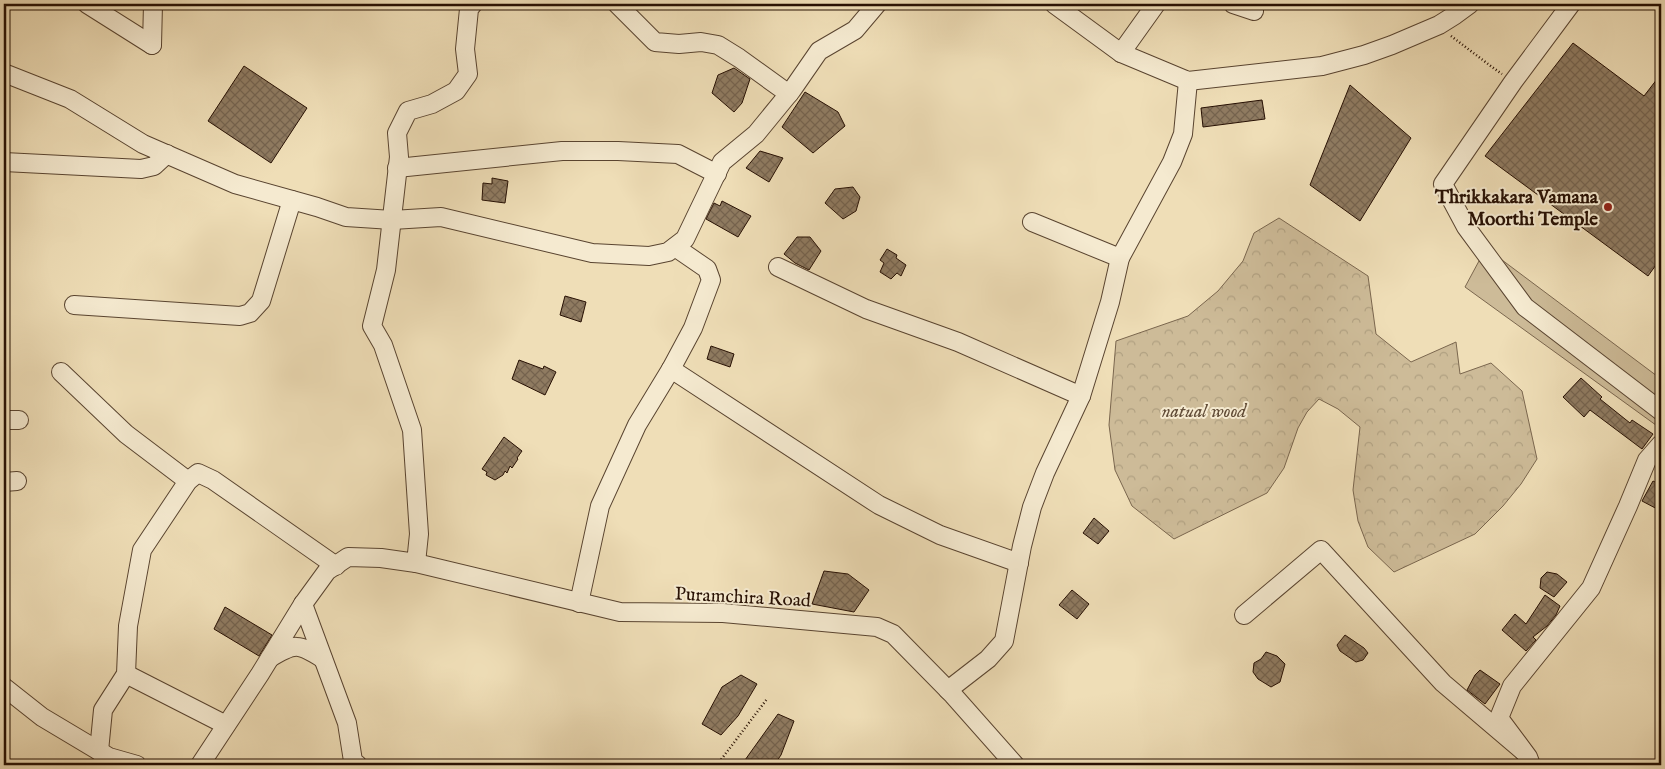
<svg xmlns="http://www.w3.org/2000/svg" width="1665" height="769" font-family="'IM FELL English',serif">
<defs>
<pattern id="forest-crowns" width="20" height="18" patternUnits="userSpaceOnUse" patternTransform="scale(1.25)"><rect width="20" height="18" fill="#cdbb98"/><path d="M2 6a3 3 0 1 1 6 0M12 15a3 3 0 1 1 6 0" fill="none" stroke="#b0a081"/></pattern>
<pattern id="building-cross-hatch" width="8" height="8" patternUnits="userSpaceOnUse" patternTransform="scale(1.25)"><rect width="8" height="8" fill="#8f7b61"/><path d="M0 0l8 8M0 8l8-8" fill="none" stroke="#75634e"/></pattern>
</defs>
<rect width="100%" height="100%" fill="#efdeb7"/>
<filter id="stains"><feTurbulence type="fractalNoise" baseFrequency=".004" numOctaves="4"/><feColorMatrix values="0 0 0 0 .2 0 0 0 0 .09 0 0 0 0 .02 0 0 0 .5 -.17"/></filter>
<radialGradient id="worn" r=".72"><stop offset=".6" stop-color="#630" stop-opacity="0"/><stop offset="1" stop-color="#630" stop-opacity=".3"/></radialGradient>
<polygon fill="url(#forest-crowns)" stroke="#7a664e" points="1279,218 1368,276 1376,334 1411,362 1456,342 1460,374 1491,363 1522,391 1537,459 1521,484 1503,506 1475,534 1394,572 1368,547 1358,521 1353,490 1360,427 1338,409 1319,399 1307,412 1298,428 1284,468 1267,493 1174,539 1132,506 1115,470 1109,425 1116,341 1188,316 1218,291 1243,261 1254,233"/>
<polygon fill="#cdbb98" stroke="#7a664e" points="1486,248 1661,379 1660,428 1465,287"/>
<g fill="url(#building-cross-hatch)" stroke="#271003">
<polygon points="1573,43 1644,96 1661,74 1661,258 1648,276 1485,156"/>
<polygon points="244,66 307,108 271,163 208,121"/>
<polygon points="734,68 750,79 742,103 734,112 712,93 718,75"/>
<polygon points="1350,85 1411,138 1360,221 1310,185"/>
<polygon points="805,92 838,112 845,126 813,153 782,127"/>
<polygon points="1262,100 1265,119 1203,127 1201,108"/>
<polygon points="760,151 783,158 769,182 746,168"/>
<polygon points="492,178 508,181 505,203 482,200 483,183 492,184"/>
<polygon points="853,187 860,197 856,211 843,219 825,203 835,189"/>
<polygon points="722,201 751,216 738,237 706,219 714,203 720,206"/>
<polygon points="797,237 810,237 821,251 809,270 795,263 784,254"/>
<polygon points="887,249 897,255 896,258 906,265 901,276 897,273 891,279 880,272 884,263 880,260"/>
<polygon points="565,296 586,302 581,322 560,315"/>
<polygon points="711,346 734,354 730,367 707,359"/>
<polygon points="519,360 543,369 544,366 556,372 545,395 512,379"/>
<polygon points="1581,378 1602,397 1600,399 1630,423 1632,420 1653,434 1642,449 1590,410 1584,417 1563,397"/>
<polygon points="504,437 522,451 517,458 518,459 512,468 510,466 507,473 505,471 503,475 495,480 486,475 487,472 482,469"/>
<polygon points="1653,481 1661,485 1661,511 1642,501"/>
<polygon points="1094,518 1109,531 1098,544 1083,533"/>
<polygon points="824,571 848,574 869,590 854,612 812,604"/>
<polygon points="1547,572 1557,574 1567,582 1554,597 1540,588 1541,578"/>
<polygon points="1072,590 1089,604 1077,619 1059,605"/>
<polygon points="1545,595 1560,606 1556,615 1547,626 1533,637 1536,640 1526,651 1502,630 1515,614 1526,624"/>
<polygon points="225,607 272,635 259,656 214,629"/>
<polygon points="1345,635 1364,648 1368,653 1363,660 1356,662 1340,651 1337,645"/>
<polygon points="1266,652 1277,656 1285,664 1280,682 1271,687 1258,679 1253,672 1254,663 1261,659"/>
<polygon points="1480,670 1500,684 1485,704 1467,690 1475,675"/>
<polygon points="741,675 757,684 738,716 721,735 702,724 722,687"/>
<polygon points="778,714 794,721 781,755 774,765 752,765 745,760"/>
</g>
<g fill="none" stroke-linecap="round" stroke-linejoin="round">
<g stroke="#594430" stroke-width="20">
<g id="minor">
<polyline points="87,4 152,45"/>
<polyline points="617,4 655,42 679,44 701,42 718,45 739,58 789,94"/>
<polyline points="1054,4 1121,53 1188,81 1322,66 1364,55 1392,45 1439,25 1455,15 1470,4"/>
<polyline points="1233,4 1254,11"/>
<polyline points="1571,4 1513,82 1443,184 1466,227 1525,307 1661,411"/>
<polyline points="152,45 153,4"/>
<polyline points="1121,53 1156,4"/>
<polyline points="4,73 70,99 143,144 235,184 317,207 346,217 392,220 441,217 592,253 649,256 668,252 685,239 722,162 756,134 792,90 819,51 855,30 877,4"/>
<polyline points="4,162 141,169 154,166 167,154"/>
<polyline points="397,168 562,151 618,151 678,154 717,174"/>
<polyline points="1032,222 1120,258"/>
<polyline points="778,267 866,309 958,342 1081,396"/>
<polyline points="74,305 240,316 250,313 261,301 292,200"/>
<polyline points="671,369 879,505 940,535 1019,563"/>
<polyline points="61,372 126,434 188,481"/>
<polyline points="4,420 19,420"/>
<polyline points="4,482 17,481"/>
<polyline points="416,563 620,612 723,613 877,627 893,634 953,695 1015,765"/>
<polyline points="579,603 600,506 637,425 671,369 693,328 711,280 707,269 675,247"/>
<polyline points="303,604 347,723 353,761 358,765"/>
<polyline points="1244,615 1321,550 1443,683 1523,751"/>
<path d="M270 658C295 643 298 643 323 659"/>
<polyline points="126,674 226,725"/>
<polyline points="4,687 42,717 109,757 137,765"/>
<polyline points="948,690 988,659 1004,641 1022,546 1032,507 1045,473 1081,396 1110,302 1120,258 1172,162 1183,134 1188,81"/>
<polyline points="99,751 103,710 126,674 128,626 142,550 188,481 198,473 213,480 336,566"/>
<polyline points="200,765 260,674 303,604 327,571 348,557 381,558 416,563 419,534 412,430 383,345 372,326 386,270 399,157 397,133 408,111 432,104 456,91 468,74 465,49 469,9 473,4"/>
<polyline points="1531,765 1528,757 1499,718 1512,686 1591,588 1628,506 1647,460 1661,444"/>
</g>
</g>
<g stroke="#271003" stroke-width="2.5" stroke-dasharray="1 2.5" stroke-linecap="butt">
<polyline points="1451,36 1492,67 1502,74"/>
<polyline points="717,765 767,699"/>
</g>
<use href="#minor" stroke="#f5ead0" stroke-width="18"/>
</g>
<circle fill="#8f2418" stroke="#f5ead0" stroke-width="2" cx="1608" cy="207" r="5"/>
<g text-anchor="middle" stroke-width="4" stroke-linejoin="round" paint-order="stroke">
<g font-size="19" font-weight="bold" fill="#271003" stroke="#f5ead0" text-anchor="end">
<text x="1598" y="203">Thrikkakara Vamana<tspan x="1598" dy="22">Moorthi Temple</tspan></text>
</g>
<g font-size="19" font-style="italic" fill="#614c37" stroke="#f5ead0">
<text x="1204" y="417">natual wood</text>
</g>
<g font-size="19" fill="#271003" stroke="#f5ead0">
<text transform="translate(743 596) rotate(3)" y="7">Puramchira Road</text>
</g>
</g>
<rect width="1665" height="769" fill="none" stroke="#efdeb7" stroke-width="20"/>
<rect x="5" y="5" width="1655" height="759" fill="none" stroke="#271003" stroke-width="2.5"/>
<rect x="10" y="10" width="1645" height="749" fill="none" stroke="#271003"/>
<rect width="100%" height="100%" filter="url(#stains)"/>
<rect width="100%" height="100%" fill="url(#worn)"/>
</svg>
